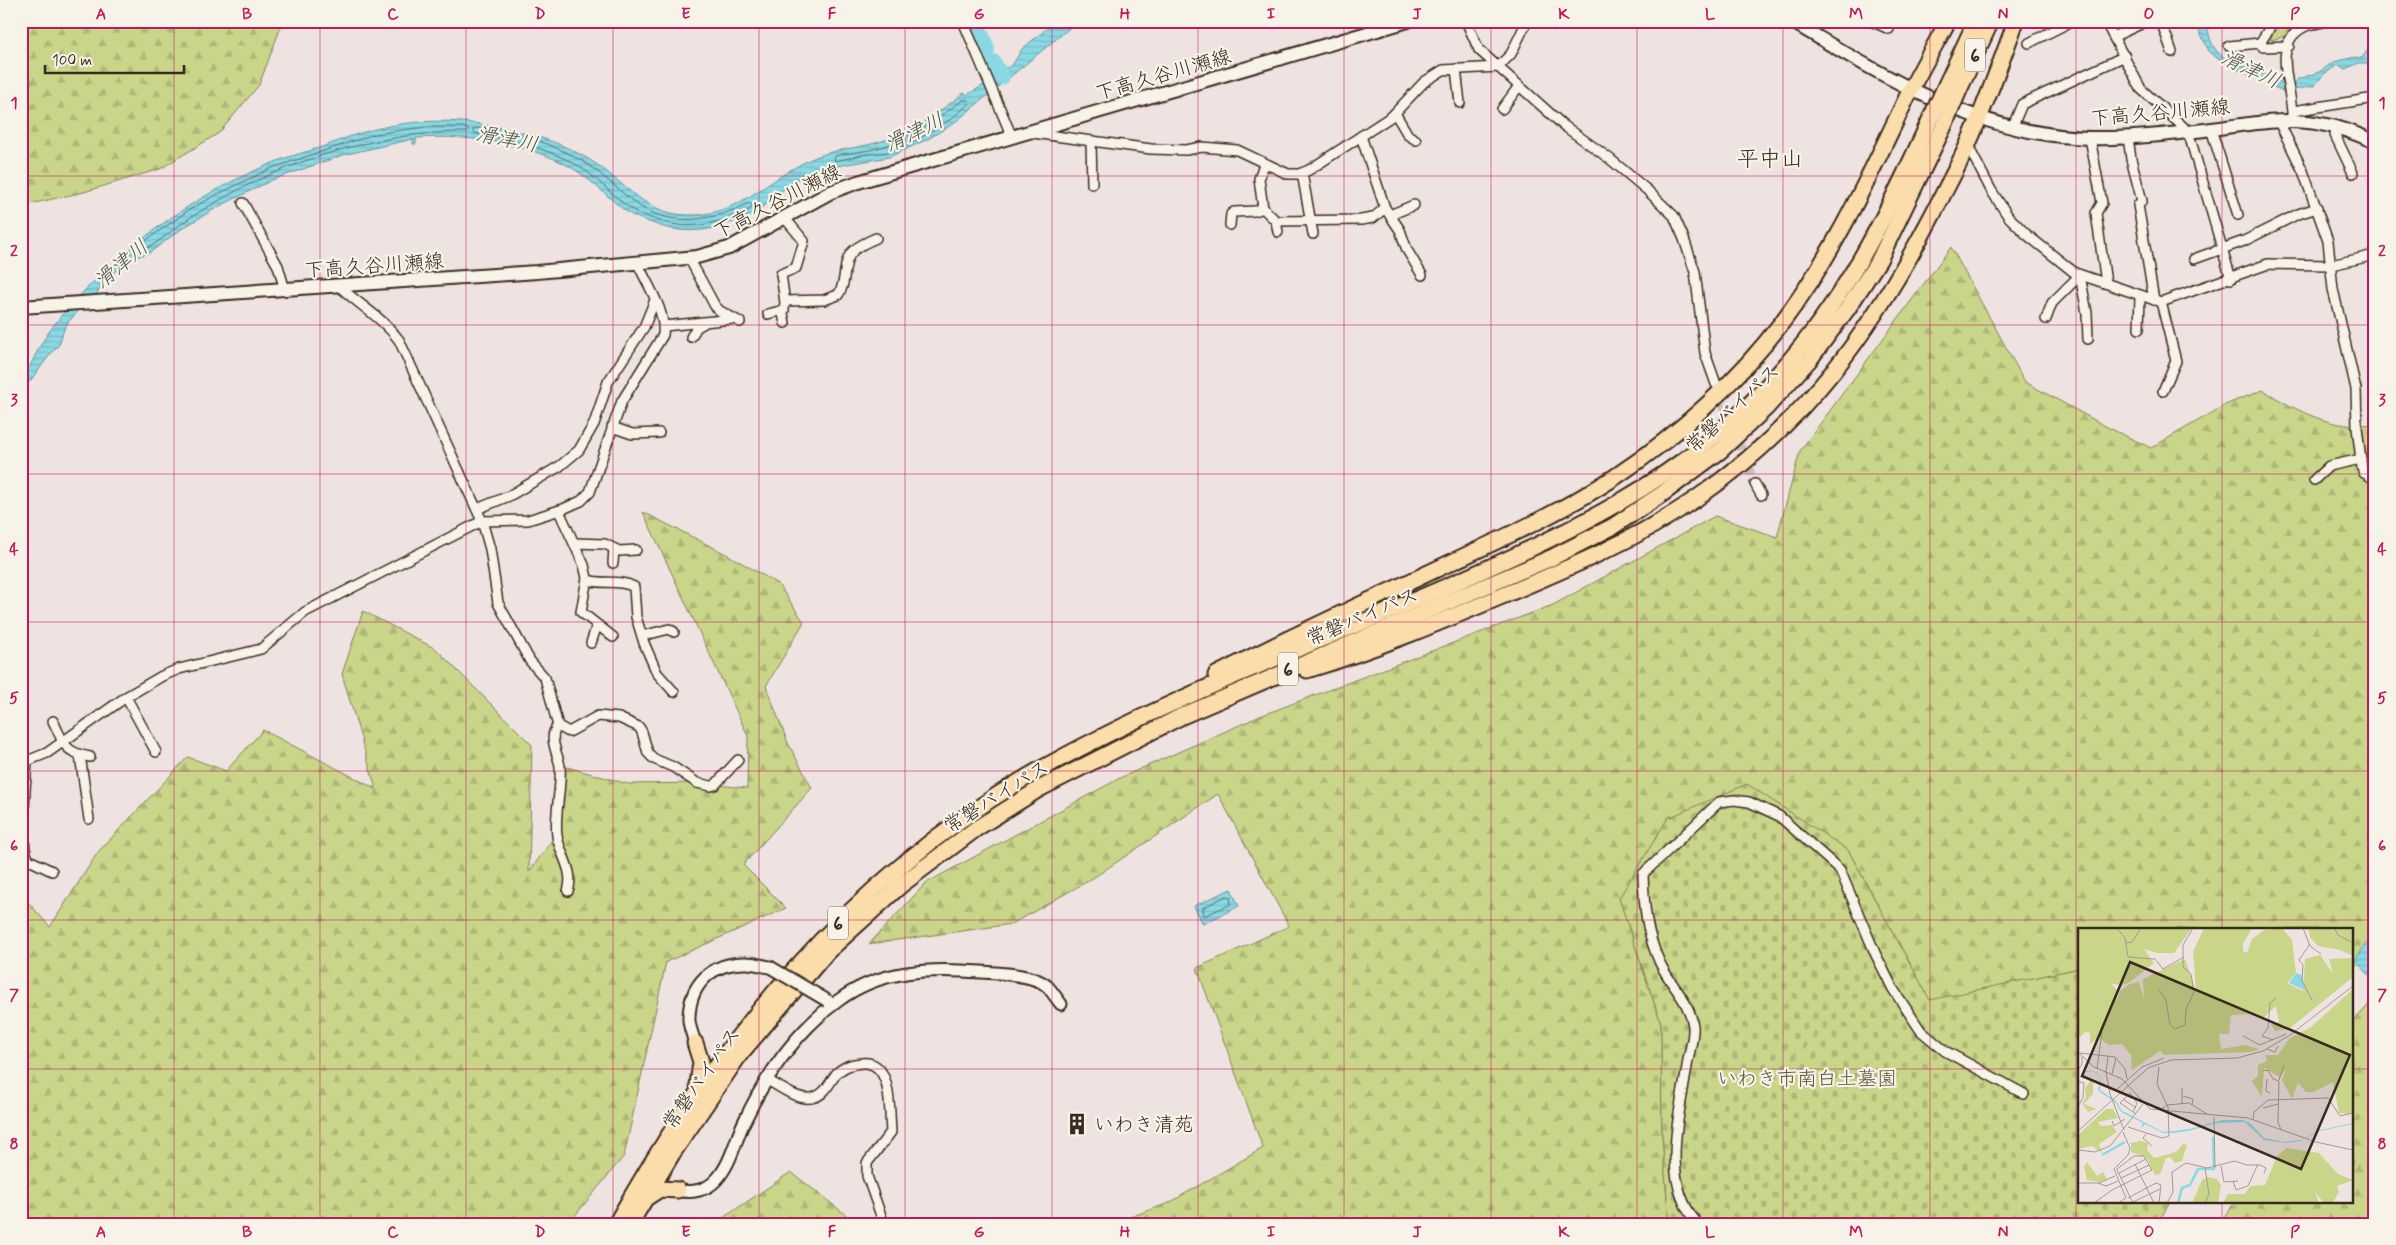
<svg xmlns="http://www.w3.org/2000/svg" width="2396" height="1245" font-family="Mynerve,'Klee One',sans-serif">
<defs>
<pattern id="forest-firs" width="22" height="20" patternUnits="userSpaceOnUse" patternTransform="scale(1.25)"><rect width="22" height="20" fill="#c9d589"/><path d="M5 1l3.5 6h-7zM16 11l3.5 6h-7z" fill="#aeb776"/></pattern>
<pattern id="cemetery-stones" width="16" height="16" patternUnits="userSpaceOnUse" patternTransform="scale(1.25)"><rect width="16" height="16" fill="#c9d589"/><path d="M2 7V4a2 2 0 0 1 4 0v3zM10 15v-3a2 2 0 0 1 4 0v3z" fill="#aeb776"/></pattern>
<pattern id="water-rules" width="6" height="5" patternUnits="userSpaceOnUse" patternTransform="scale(1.25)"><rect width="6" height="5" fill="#89d9e5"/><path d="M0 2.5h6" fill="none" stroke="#77bac4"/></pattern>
</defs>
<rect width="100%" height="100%" fill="#efe3e2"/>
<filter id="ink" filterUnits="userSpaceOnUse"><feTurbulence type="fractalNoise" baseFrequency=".02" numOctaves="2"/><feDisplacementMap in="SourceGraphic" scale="10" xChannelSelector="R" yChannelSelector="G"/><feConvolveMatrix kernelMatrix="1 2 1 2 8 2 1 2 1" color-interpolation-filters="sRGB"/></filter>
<g filter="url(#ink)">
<g fill="url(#forest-firs)" stroke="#828054">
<polygon points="21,21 282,21 282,24 259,85 219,133 160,169 84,192 21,206"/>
<polygon points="2286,21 2306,21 2289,35 2271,40 2271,36"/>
<path d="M1951 247 2025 382 2107 427 2151 448 2227 404 2263 390C2296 410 2336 433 2375 423V828L2370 829 2369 837 2375 932 2352 972V929H2080V968L1930 1001 1848 850 1619 898 1661 1023 1662 1134 1669 1224H1111L1169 1203 1263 1148 1197 968 1289 926 1218 794 1093 878 1012 924 869 944 926 883 1122 777 1260 716 1553 605 1715 516 1777 537 1800 451Z"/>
<polygon points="643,512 728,555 778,584 804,622 766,686 788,743 812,788 743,865 786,908 666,962 624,1156 568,1224 21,1224 21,894 50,927 98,852 188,757 226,771 263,730 376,789 342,674 363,611 436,649 532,745 529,872 557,833 560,765 628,784 697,783 747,788 748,736"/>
<polygon points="2375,998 2375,1224 2218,1224 2236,1201 2352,1201 2352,1023"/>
<polygon points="791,1172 850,1218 843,1224 714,1224"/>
</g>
<polygon fill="url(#cemetery-stones)" stroke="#828054" points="1747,784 1848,850 1930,1000 2080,968 2080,1201 2171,1201 2157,1224 1669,1224 1662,1134 1661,1023 1619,898 1668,818"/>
<g fill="url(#water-rules)" stroke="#6a9395">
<path d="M1056 21H1078L954 123 928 139 889 157 831 167 804 179H795L770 202 754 212V214C717 229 691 238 652 223 644 220 634 217 627 212 604 195 587 174 561 162 515 141 466 135 416 138V144H413V139L343 155 272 180 218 207 183 228 149 253 129 259 104 281 97 293 69 321 64 329 59 345 52 352 21 393C21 376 25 376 32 362 44 336 59 316 80 295 137 238 195 195 270 164 290 155 313 151 333 143 380 123 435 116 485 125 522 131 558 140 590 160 627 183 645 217 695 215 742 212 770 178 809 160 831 149 855 149 879 142 912 133 937 113 964 93L967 95 984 85 994 69 1000 67 1007 68 1013 64 1022 49Z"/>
<path d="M2198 21H2207C2210 61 2230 60 2261 72 2272 76 2280 85 2293 85L2298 79 2319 72 2334 62 2355 57 2362 58 2369 48 2375 49V63H2359L2345 69 2338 65 2324 74 2314 86 2284 92 2225 63 2210 53 2199 31Z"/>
<polygon points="1231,889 1239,906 1203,924 1194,906"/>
<polygon points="2375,932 2375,981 2355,960"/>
</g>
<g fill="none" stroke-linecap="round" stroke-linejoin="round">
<g stroke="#5a706e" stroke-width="1">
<path d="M963 100H968L969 104 951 119 914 142 888 152 862 155 836 161 834 160 835 156C850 152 864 152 878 148 910 139 936 119 963 100Z"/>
<path d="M425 127H463L469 130 467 132C383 131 286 160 213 204 201 211 189 218 178 226 168 233 158 243 147 248 143 250 143 249 140 248L145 241 189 210 216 195 272 168 375 134Z"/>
<path d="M476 128C514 132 554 143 587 164 604 175 618 190 634 202 668 229 714 221 749 203L752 206 748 211C712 225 688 232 651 218 644 215 636 213 630 208 611 195 597 177 577 165 546 147 509 140 474 133L473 130Z"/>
<polygon points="1227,896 1230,897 1231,904 1204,916 1203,908"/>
</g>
<g stroke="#89d9e5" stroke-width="16">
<polyline points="976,21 987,49"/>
<polyline points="993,62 1002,77"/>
</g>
<polyline stroke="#cbbebb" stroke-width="9" stroke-dasharray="9 4.5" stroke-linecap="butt" points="1718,391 1755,484"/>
<g stroke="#3b2a1e" stroke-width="12">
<g id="minor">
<polyline points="963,21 1012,137"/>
<polyline points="1466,21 1479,50 1563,125 1610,159 1647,190 1674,216 1684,239 1695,272 1705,353 1716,384"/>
<polyline points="1871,21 1889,29 1892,21"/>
<polyline points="2105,21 2141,89 2188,131 2231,279"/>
<polyline points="2161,21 2172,52"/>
<polyline points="2115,36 2147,21"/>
<polyline points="2029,43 2072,21"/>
<polyline points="2260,43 2269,29"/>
<polyline points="2229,46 2260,43 2263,47 2289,46"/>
<polyline points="1456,69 1460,103"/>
<polyline points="1502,109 1519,86"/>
<polyline points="2293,111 2375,98"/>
<polyline points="1395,113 1408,135 1416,140"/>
<polyline points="2278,120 2303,171 2328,241 2333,289 2356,389 2357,427 2362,468 2364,473 2375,479"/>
<path d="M2292 121C2295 92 2268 45 2304 27 2311 24 2320 23 2327 21"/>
<polyline points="2012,128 2022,104 2125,56"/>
<polyline points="2337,128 2335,135 2353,173"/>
<polyline points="2211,129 2238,215"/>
<polyline points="1033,133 1151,149 1186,150 1202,147 1237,150 1288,174 1299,174 1309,170 1392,116 1424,82 1443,70 1498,67 1511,54 1527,21"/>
<polyline points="1361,136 1385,208 1400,230 1407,250 1422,275"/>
<polyline points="2128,137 2131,159 2142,201 2138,205 2154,300"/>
<polyline points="2090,138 2102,203 2096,213 2106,283"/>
<polyline points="1091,141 1092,184"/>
<polyline points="1968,146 1991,190 2008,216 2026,234 2075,273 2161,302 2268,264 2331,265 2375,255"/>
<polyline points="1264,164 1259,179 1263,208 1276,221 1361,220 1373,218 1385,208"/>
<polyline points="1302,173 1313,234"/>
<polyline points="243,203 278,266 285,290"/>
<polyline points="1390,215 1414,205"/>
<polyline points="784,217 804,241 796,268 781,274 785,303 783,314 785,323"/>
<polyline points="1276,221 1278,232"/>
<polyline points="1230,225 1231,214 1234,212 1255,211 1263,208"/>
<polyline points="689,258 715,306 720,311 740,322"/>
<polyline points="2194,259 2244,241 2298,214 2317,208"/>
<polyline points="2080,275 2087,313 2088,339"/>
<path d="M339 286C359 305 383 318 399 340L482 521 490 549 498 603 530 661 545 678 558 726 569 732 598 716 619 718 639 727 642 732 648 753 654 759 673 767 697 783 711 786 715 785 738 760"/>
<path d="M785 301 824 300 838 295C848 282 841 261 854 250 860 245 869 241 876 238"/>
<polyline points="2161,302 2176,361 2163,391"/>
<polyline points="768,314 784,310"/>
<polyline points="2046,319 2052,303 2080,275"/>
<polyline points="664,326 733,319"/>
<polyline points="2139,329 2140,296"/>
<polyline points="691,337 697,327 704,323"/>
<polyline points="612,427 632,434 659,433"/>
<polyline points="2314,480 2329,466 2361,459"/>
<polyline points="1755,484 1761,495"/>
<polyline points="477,509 509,496 560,466 579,450 594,424 608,382 644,327 655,300"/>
<polyline points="559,511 584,565 587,578 581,612 613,637"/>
<polyline points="574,543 605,544 619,551 636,550"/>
<polyline points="613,563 614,549"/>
<path d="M587 580C602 585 620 579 634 587L636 617 644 643 657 673 674 692"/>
<polyline points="642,636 669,629 674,632"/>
<polyline points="591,643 597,625"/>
<polyline points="126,697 156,752"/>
<path d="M53 721C64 743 63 752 90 757"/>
<path d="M558 726C547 736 558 754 560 766 562 789 554 813 557 836 560 855 575 871 568 891"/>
<polyline points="80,755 89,819"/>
<path d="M21 761H27L47 753 126 697 162 676 179 669 261 649 305 612 482 521 528 520 563 509 581 501 590 492 622 401 663 335C666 311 648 286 638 264"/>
<path d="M27 761C26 780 19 847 29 860L52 871"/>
<path d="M766 1079C779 1086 800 1103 815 1097 827 1093 830 1080 838 1072 847 1065 852 1064 862 1063 893 1060 889 1111 891 1132L867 1163V1176L884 1224"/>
<path d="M1698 1224C1658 1180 1681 1112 1688 1060 1690 1050 1694 1036 1693 1026 1690 1001 1670 985 1660 963 1646 933 1644 906 1643 874L1719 802 1734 800 1749 802 1779 816 1840 870 1875 953 1893 989 1921 1031 1945 1051 2024 1094"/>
</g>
</g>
<g stroke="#3b2a1e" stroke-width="15">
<g id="tertiary">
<path d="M695 1043C693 1035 688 1025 689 1017 690 983 713 962 747 963 754 963 763 966 770 967"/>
<path d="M678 1190C691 1194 707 1190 716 1180 731 1164 735 1141 744 1122 766 1075 796 1031 839 1000 881 969 931 968 981 972 998 973 1034 974 1047 986 1052 991 1056 998 1061 1004"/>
</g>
</g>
<g stroke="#3b2a1e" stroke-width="16">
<g id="secondary">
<path d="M1791 21C1884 77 1980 136 2091 138 2131 139 2172 134 2212 129 2249 124 2284 117 2321 124 2340 127 2358 134 2375 142"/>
<polyline points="21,307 537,272 697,257 729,248 831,192 858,182 1408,21"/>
</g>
</g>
<g stroke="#3b2a1e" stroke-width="19">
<g id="trunk">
<polyline points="1947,83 1976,21"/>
<polyline points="1959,90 1991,21"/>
<path d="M1307 670C1374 650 1438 623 1502 596 1569 568 1636 540 1697 498 1807 422 1873 329 1934 212 1945 190 1958 167 1968 144 1986 104 2001 62 2016 21"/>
<path d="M1216 675C1295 634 1376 598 1456 560 1510 535 1565 510 1615 477 1678 435 1737 382 1783 321 1836 251 1871 172 1909 93 1921 69 1935 45 1948 21"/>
<polyline points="695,1043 701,1062 698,1085"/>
<polyline points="646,1198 660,1189 678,1190"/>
<path d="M616 1224C718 1041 851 878 1034 773 1166 698 1310 646 1448 586 1567 533 1679 483 1769 384 1844 303 1885 219 1930 120"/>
<polyline points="630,1224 672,1154 740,1054 827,952 901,885 977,828 1039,789 1182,716 1551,558 1612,527 1662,494 1720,451 1767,407 1810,359 1848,308 1879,260 1943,128"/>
</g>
</g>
<use href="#minor" stroke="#f7f3e8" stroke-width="9"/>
<use href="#tertiary" stroke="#f7f3e8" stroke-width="11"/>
<use href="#secondary" stroke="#f7f3e8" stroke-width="12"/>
<use href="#trunk" stroke="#faddab" stroke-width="15"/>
<g stroke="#3b2a1e" stroke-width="15" stroke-linecap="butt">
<polyline id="tertiary-bridge" points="770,967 828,1001"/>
</g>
<g stroke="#3b2a1e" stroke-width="19" stroke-linecap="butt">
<g id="trunk-bridge">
<polyline points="1930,120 1947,83"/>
<polyline points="1943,128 1959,90"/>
</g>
</g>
<use href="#tertiary-bridge" stroke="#f7f3e8" stroke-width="11"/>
<use href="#trunk-bridge" stroke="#faddab" stroke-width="15"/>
</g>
</g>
<path fill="none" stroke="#c2185b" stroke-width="1" stroke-opacity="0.55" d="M174 21V1224M320 21V1224M466 21V1224M613 21V1224M759 21V1224M905 21V1224M1052 21V1224M1198 21V1224M1344 21V1224M1491 21V1224M1637 21V1224M1783 21V1224M1930 21V1224M2076 21V1224M2222 21V929M21 176H2375M21 325H2375M21 474H2375M21 622H2375M21 771H2375M21 920H2375M21 1069H2080M2352 1069H2375M2222 1201V1224"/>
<defs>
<g id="building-bare" transform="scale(1.725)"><path d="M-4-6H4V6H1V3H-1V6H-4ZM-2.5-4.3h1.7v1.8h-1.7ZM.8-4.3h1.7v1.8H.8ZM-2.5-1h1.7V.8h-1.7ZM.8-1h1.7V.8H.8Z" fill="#3b2a1e" stroke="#f7f3e8" stroke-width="2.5" paint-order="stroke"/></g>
</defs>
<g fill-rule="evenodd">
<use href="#building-bare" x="1077" y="1124"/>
</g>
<g text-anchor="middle" stroke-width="4.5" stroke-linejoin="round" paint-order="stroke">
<g fill="#f7f3e8" stroke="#73665b" stroke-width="1">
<rect x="1965" y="38.5" width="20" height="33" rx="4"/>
<rect x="1278" y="652.5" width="20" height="33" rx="4"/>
<rect x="828" y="906.5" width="20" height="33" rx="4"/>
</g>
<g font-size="19" font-weight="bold" fill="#3b2a1e">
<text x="1975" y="62">6</text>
<text x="1288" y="676">6</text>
<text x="838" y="930">6</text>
</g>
<g font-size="20" fill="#3b2a1e" stroke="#f7f3e8">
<text transform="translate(1163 74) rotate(-16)" y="7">下高久谷川瀬線</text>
<text transform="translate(2160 112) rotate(-5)" y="7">下高久谷川瀬線</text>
<text transform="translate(777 201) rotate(-27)" y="7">下高久谷川瀬線</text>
<text transform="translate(374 265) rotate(-4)" y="7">下高久谷川瀬線</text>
<text transform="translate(1732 408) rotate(-43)" y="7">常磐バイパス</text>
<text transform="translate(1362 616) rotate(-23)" y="7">常磐バイパス</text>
<text transform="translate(996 796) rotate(-32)" y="7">常磐バイパス</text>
<text transform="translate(701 1078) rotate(-55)" y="7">常磐バイパス</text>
</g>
<g font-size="20" fill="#5e5539" stroke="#f7f3e8">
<text x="1807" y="1085">いわき市南白土墓園</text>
</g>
<g font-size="20" fill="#3b2a1e" stroke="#f7f3e8" text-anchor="start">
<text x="1094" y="1131">いわき清苑</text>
</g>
<g font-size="21" font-style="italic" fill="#4e5650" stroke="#f7f3e8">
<text transform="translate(2251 69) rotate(25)" y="7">滑津川</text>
<text transform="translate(914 132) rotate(-26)" y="7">滑津川</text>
<text transform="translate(507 139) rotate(11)" y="7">滑津川</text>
<text transform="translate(121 264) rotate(-40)" y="7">滑津川</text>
</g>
<g font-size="22" fill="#3b2a1e" stroke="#f7f3e8">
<text x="1770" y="166">平中山</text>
</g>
</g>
<g transform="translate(2078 928)">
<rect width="275" height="275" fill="#efe3e2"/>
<path d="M9 234 19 248 25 244 29 251 21 254 9 252 6 239Z" fill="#c9d589"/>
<path d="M0 0H114L96 25H79L66 21 76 35 52 54 44 57 33 56 39 62V73L42 63 52 56 61 54 66 71 86 74 110 96 118 63 115 24 126 0H174L165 16V23L169 25 174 11 186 2 204 0 214 12 218 45 209 55 225 63 227 31 242 27 255 46 251 31 275 30V49L212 100 197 103 193 96 201 94 198 78 184 91 177 86 153 87 151 106H141L143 121 167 117 181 121 173 124 86 127 82 123 54 142 53 127 44 116 31 117 21 110 12 116V105L7 104 2 109 0 105ZM230 0H275V28L262 22 240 18 232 9ZM275 61V182L272 186 261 185 255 154 236 164H228L220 155 214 171 204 152 208 141 202 149 186 140 184 169 174 153 180 148V137L189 133 187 127H200L211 111 233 99ZM15 150V166L6 176 19 181 10 184 4 175 8 169 7 160ZM28 181H35L40 190 20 194 23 198 34 197 39 204 21 216 24 225 14 218 0 221V207ZM62 213 70 215 69 222 76 230 98 224 105 216 109 217 104 233 97 235 92 229 88 230 82 246 77 247 69 230 53 224V215ZM209 220 241 225 260 246 275 252 259 258 261 264 255 274 246 275 237 264 241 275H145L150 266H167L172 258 187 257 199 228ZM130 249 139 251 143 257 140 275H114L124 252Z" fill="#c9d589"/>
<path d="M107 31 118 63 110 96 102 101H94L87 91 86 74 66 71 65 51Z" fill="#c9d589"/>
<path d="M218 45 224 47 227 62 211 55ZM7 143 18 144 22 149 23 151 22 162 38 173 44 183 49 185 85 204 112 201 144 192H165L172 195 186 210 206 214 223 212 242 202 275 195V196L242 203 222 213 209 215 186 212 167 194 138 195 111 203 94 205H85L67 196 63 201 65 195 43 184 40 179 38 175 22 164 20 161 23 151 17 144H7L6 149H0L6 148Z" fill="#89d9e5"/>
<path fill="none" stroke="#89d9e5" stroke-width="2.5" d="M24 227 47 214M100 275 104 260 112 257 120 241H136L135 209"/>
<path fill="none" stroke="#a79994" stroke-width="1" d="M39 0 47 10 50 29 77 31 85 41 106 29M225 0 232 18 243 26M256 0 260 7 273 14M47 15 54 14 63 0M232 16 221 32 225 37 224 53 234 72M81 62 88 72 92 97 97 101 107 97 108 81 116 64 113 46 105 39V17L115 0M165 108 182 117 208 106M195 112 184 108 190 100 192 75 198 70M189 121 197 124 200 118M0 124 16 139 44 151 72 181 170 190 238 214 275 222M2 125 37 129 47 141 49 151M30 129 28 144 32 166 46 202M19 141 24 103M0 142 4 136V128M185 143 190 142 195 151 201 153 200 194 203 202M34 146 38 130M189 151 188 163 192 165M201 152 206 137M0 153 6 155 5 169 1 177M104 160V176M37 163 64 139 86 130M105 168 115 171 114 177M45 171 58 180M185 180 200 176M82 182 89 177 111 175 129 186M55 184 42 175 52 165 59 175 55 184 58 186M136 189 137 240M175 192 176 184 190 172 250 170 262 188 275 185M34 193 36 198 47 191M50 199 84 210 91 208 90 179 79 156 81 139M0 203 70 140 93 132 159 130 185 123 212 107 275 58M68 206 65 210 74 218M0 222 17 224 32 218 65 176M57 236 76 275M143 238 146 254 160 253M127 240 131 266 127 275M41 245 68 231M43 250 71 237M155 253 158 262 170 258 180 236M0 255H21L37 248M20 255 28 258 40 253M50 270 78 255 83 257 81 275M55 274 82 261M16 275 34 262 74 242 66 228H56L39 241V242L46 256 52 269 55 275M40 275 48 270 36 241 50 227 52 220 45 204M89 275 95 264 94 244 108 235 129 240 157 233 168 237H182L188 240 186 245"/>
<path fill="#3b2a1e" fill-opacity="0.15" stroke="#3b2a1e" stroke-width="2.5" d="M52 34 272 127 223 241 4 148Z"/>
<rect width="275" height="275" fill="none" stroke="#3b2a1e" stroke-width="2.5"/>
</g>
<rect width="2396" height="1245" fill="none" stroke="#f7f3e8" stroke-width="55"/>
<path d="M45 65v8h139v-8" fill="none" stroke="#3b2a1e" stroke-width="2.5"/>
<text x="52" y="65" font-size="15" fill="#3b2a1e" stroke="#f7f3e8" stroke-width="4" paint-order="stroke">100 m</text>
<rect x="28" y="28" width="2340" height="1190" fill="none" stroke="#c2185b" stroke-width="2"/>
<g font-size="16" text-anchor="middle" font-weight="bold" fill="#c2185b">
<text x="101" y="19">A</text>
<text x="247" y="19">B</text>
<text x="393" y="19">C</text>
<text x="540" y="19">D</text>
<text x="686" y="19">E</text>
<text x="832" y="19">F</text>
<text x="979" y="19">G</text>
<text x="1125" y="19">H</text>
<text x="1271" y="19">I</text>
<text x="1417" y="19">J</text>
<text x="1564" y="19">K</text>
<text x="1710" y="19">L</text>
<text x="1856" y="19">M</text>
<text x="2003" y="19">N</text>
<text x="2149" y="19">O</text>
<text x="2295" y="19">P</text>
<text x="14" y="108">1</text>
<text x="2382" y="108">1</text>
<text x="14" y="256">2</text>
<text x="2382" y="256">2</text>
<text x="14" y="405">3</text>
<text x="2382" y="405">3</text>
<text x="14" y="554">4</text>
<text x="2382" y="554">4</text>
<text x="14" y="703">5</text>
<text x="2382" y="703">5</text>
<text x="14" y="851">6</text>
<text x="2382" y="851">6</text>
<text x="14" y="1000">7</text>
<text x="2382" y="1000">7</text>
<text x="14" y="1149">8</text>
<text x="2382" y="1149">8</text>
<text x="101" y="1237">A</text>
<text x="247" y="1237">B</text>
<text x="393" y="1237">C</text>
<text x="540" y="1237">D</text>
<text x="686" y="1237">E</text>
<text x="832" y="1237">F</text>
<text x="979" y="1237">G</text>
<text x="1125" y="1237">H</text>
<text x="1271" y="1237">I</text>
<text x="1417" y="1237">J</text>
<text x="1564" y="1237">K</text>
<text x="1710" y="1237">L</text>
<text x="1856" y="1237">M</text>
<text x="2003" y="1237">N</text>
<text x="2149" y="1237">O</text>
<text x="2295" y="1237">P</text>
</g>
</svg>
